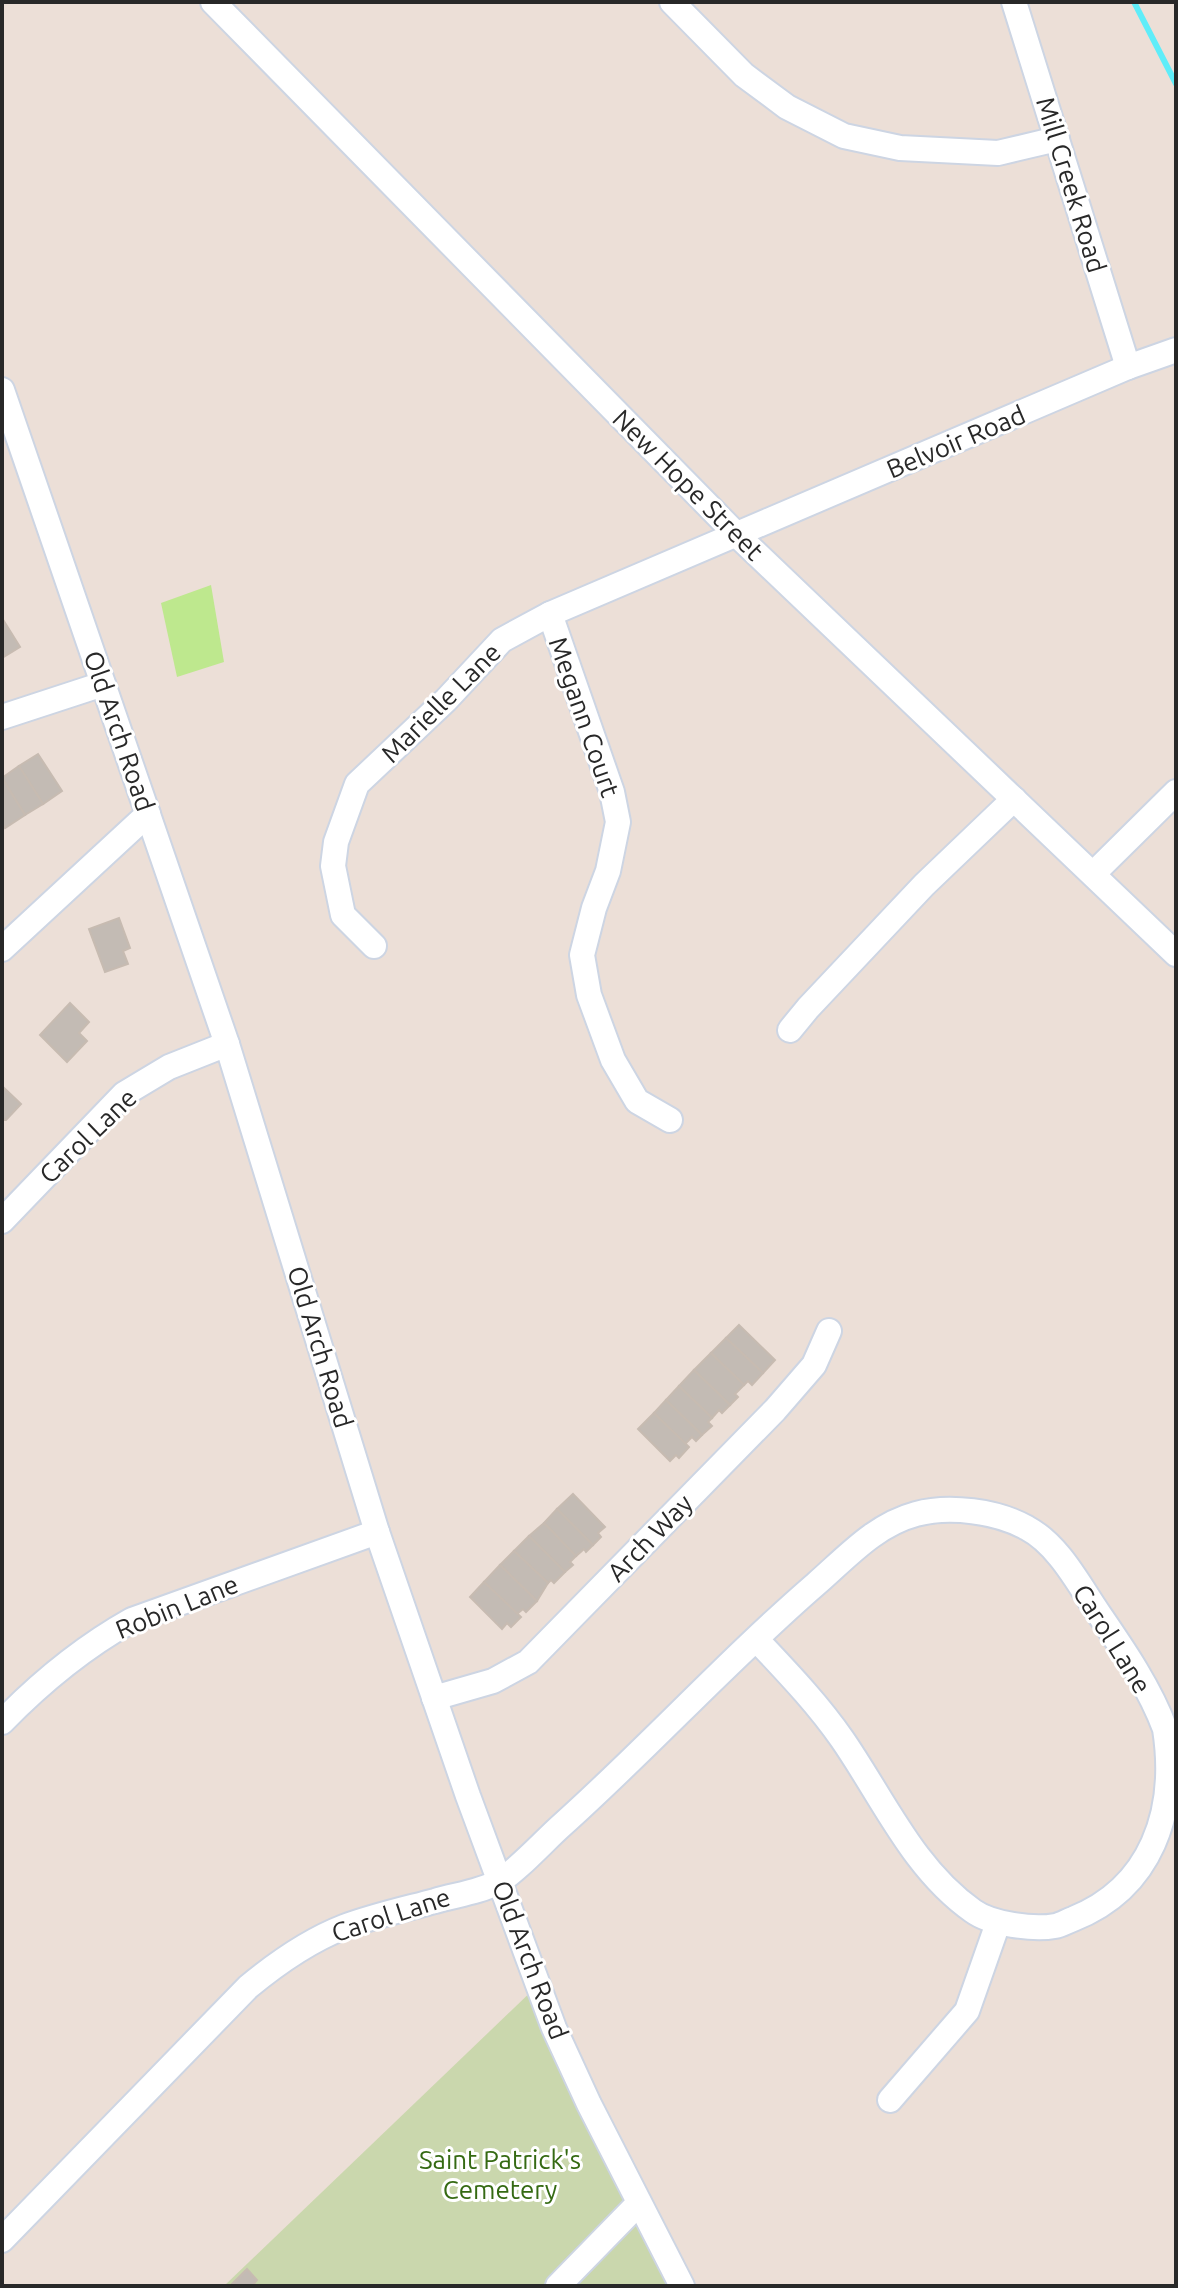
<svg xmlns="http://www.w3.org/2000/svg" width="1178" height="2288" font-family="Ubuntu,sans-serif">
<rect width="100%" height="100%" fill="#ecdfd7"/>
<polygon fill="#bee88e" points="211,585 224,662 177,677 161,603"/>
<polygon fill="#cad7ad" points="539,1984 682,2286 224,2286"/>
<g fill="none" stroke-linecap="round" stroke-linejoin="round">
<polyline stroke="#5fedf9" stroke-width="6" points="1134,2 1176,84"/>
</g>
<g fill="#c3bbb4" stroke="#c7bbb1" stroke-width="2">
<polygon points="2,618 20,647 2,658"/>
<polygon points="38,754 62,791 43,804 19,766"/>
<polygon points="19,766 43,804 25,815 2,778"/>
<polygon points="2,778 25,815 5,828 2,823"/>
<polygon points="119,918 130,948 123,951 128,964 105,972 89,929"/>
<polygon points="70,1003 89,1022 79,1033 87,1041 67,1062 40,1035"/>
<polygon points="2,1086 21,1104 6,1120 2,1120"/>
<polygon points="739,1325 775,1360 763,1373 726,1338"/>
<polygon points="726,1338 763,1373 752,1385 748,1381 744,1385 711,1353"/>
<polygon points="711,1353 744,1385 735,1394 738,1397 730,1405 694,1370"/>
<polygon points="694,1370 730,1405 722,1413 719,1410 712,1418 679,1386"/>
<polygon points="679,1386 712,1418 708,1422 712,1426 702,1435 666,1400"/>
<polygon points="666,1400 702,1435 696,1441 692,1437 685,1444 654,1413"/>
<polygon points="654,1413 689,1447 679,1458 676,1455 670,1461 638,1429"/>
<polygon points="573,1494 605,1527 598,1533 601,1537 593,1545 557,1509"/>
<polygon points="557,1509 593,1545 586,1552 584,1549 576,1556 544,1523"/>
<polygon points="544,1523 576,1556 570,1562 573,1565 565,1572 529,1536"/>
<polygon points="529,1536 565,1572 554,1583 551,1580 548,1583 514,1551"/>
<polygon points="514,1551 548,1583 537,1601 500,1565"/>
<polygon points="500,1565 537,1601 526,1612 523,1609 517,1614 484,1582"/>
<polygon points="484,1582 521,1617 511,1627 507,1623 502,1629 470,1597"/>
<polygon points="247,2269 257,2280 252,2286 230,2286"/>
</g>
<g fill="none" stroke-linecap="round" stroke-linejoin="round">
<g stroke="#cdd5e3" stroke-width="28">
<g id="minor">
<polyline points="213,2 738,536 1176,954"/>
<polyline points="672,2 744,75 787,107 844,136 900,148 998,153 1057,139"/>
<polyline points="1014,2 1128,367"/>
<polyline points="2,390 227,1044 377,1532 468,1796 554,2028 589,2104 682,2286"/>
<polyline points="550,614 612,792 618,822 608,871 594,908 582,955 589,995 613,1060 637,1101 670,1120"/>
<polyline points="2,717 103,684"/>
<polyline points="1093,874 1176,792"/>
<polyline points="374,946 343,915 333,866 336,842 357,784 446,700 502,640 550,614 1128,367 1176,350"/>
<polyline points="2,949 148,814"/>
<polyline points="790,1030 808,1008 924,885 1014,799"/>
<polyline points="2,1221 124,1094 169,1067 227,1044"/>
<polyline points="434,1698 493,1681 528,1662 775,1410 814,1365 829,1331"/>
<path d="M2 1722C42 1681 82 1648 132 1620L377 1532"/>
<polyline points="890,2100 967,2011 998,1923"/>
<path d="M2 2240 248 1987C277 1963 308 1941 344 1927 373 1916 405 1909 435 1901 455 1895 480 1892 498 1882 515 1873 546 1839 562 1825 649 1747 728 1660 816 1584 847 1557 875 1525 916 1514 949 1505 997 1511 1027 1528 1059 1545 1079 1585 1099 1614 1123 1649 1150 1688 1165 1729 1178 1812 1151 1888 1073 1919 1067 1921 1061 1925 1055 1926 1033 1930 991 1924 973 1911 913 1869 883 1798 842 1739 817 1703 786 1671 756 1639"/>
<polyline points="558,2286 639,2203"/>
</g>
</g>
<use href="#minor" stroke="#fff" stroke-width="24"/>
</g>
<g text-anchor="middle" stroke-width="6" stroke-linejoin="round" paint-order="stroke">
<g font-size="26" fill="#282828" stroke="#fff">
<text transform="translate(1071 185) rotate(73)" y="9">Mill Creek Road</text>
<text transform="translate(956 442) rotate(-23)" y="9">Belvoir Road</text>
<text transform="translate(688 485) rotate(45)" y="9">New Hope Street</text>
<text transform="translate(441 703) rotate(-45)" y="9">Marielle Lane</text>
<text transform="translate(584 717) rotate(71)" y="9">Megann Court</text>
<text transform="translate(119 731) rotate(71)" y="9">Old Arch Road</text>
<text transform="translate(88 1136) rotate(-44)" y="9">Carol Lane</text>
<text transform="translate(320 1347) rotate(73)" y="9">Old Arch Road</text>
<text transform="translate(650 1538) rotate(-46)" y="9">Arch Way</text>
<text transform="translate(177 1607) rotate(-22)" y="9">Robin Lane</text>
<text transform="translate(1112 1639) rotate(58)" y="9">Carol Lane</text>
<text transform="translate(391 1915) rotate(-18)" y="9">Carol Lane</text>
<text transform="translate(530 1960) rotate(69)" y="9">Old Arch Road</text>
</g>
<g font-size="26" fill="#356a13" stroke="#fff">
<text x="500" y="2169">Saint Patrick's<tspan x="500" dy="30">Cemetery</tspan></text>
</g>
</g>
<rect width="1178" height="2288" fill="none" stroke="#282828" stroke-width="8"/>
</svg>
